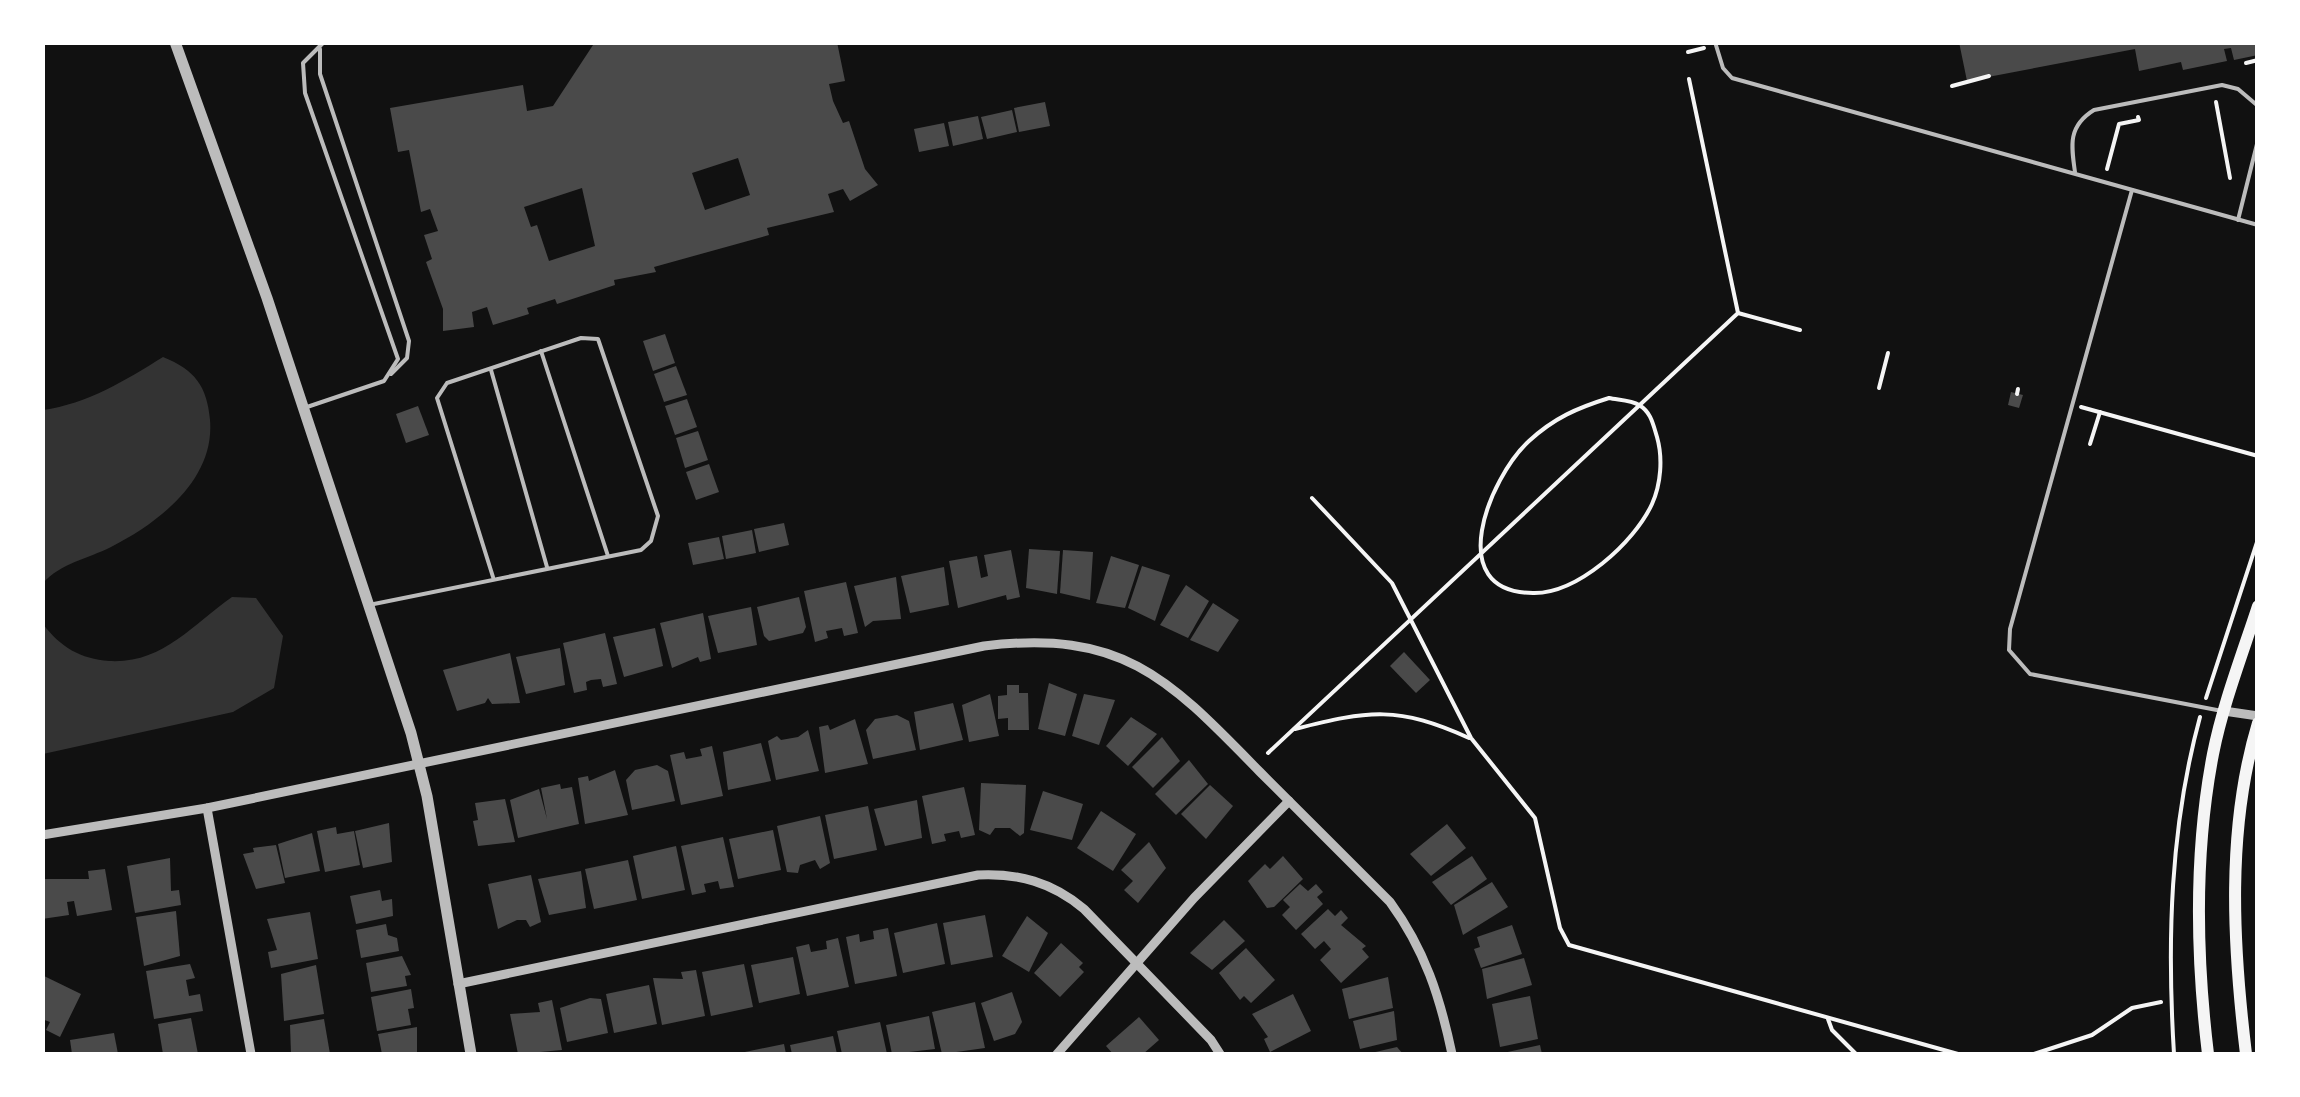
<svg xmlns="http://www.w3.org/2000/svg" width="2300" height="1097" font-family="Merriweather,serif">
<rect width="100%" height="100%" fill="#111"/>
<g fill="#333">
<path d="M163 357C195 370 207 386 210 420 215 479 160 522 111 547 87 559 61 563 43 583V410C87 404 126 380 163 357Z"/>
<path d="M232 597 256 598 283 636 274 688 233 712 43 754V624C60 647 81 659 109 661 162 664 191 626 232 597Z"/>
</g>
<g fill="#4a4a4a" fill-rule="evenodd">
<path d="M595 42H837L845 81 829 84 833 101 843 123 849 121 865 169 878 185 850 201 843 189 828 194 834 212 767 228 769 235 654 267 656 272 614 280 615 285 557 304 555 299 527 308 529 314 493 325 487 307 472 312 474 327 443 331V309L426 262 432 259 424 235 438 231 430 209 421 212 409 150 398 152 390 108 523 85 527 111 553 106ZM738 158 750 195 705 210 692 173ZM582 188 595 246 549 261 537 225 531 227 524 207Z"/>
<polygon points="1959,42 2258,42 2258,55 2234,60 2231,48 2224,49 2227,61 2183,70 2181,62 2139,71 2135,49 1967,81"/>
<polygon points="1045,102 1050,126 1019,132 1014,108"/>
<polygon points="1012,110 1017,132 987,139 981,117"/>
<polygon points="978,116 983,139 953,146 948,122"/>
<polygon points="944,123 949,146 919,152 914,129"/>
<polygon points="665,334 675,363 653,371 643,341"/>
<polygon points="676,366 687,395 664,402 654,374"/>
<polygon points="2011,392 2023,395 2019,408 2008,405"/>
<polygon points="687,399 697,427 675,435 665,406"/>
<polygon points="418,406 429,435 406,443 396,414"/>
<polygon points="698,431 708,460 685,468 676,438"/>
<polygon points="709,464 719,492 696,500 686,472"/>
<polygon points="784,523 789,545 759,552 754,529"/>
<polygon points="752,530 756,553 726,559 722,536"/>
<polygon points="719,537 724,559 693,565 688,543"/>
<polygon points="1029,549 1060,551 1057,594 1026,588"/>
<polygon points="1011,550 1020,597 1007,600 1006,595 958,608 949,561 977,556 981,578 988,576 984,555"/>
<polygon points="1063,550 1093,552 1090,600 1060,593"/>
<polygon points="1111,556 1139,565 1125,608 1096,603"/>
<polygon points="1142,566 1170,575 1155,621 1128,608"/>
<polygon points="944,567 949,605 910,613 901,576"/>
<polygon points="896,577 901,619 873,621 865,627 854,586"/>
<polygon points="846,582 858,633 844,636 842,628 826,631 828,638 815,642 804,591"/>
<polygon points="1186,585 1209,601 1188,638 1160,625"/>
<polygon points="799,597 806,627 803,633 769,641 764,636 757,607"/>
<polygon points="1213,603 1239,620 1218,652 1190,640"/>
<polygon points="751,607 757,645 718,653 708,616"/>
<polygon points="703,613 711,659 700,662 698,657 672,668 660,623"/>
<polygon points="655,628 663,666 624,677 613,637"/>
<polygon points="605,633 617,684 603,687 601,679 591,680 586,682 587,690 574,693 563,643"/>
<polygon points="560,648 565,685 526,694 516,657"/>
<polygon points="1404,652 1430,680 1416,693 1390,666"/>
<polygon points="510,653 520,703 492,704 488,698 485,703 457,711 443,670"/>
<polygon points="1049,683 1077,694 1065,736 1038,729"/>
<polygon points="1007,685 1019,685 1019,693 1028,693 1029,730 1008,730 1008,718 998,719 998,696 1007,695"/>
<polygon points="990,694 999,736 969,742 962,705"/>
<polygon points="1084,694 1115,700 1099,745 1072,736"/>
<polygon points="953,703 963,740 920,750 914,712"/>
<polygon points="897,715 909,721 916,750 873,759 866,730 875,719"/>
<polygon points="1131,717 1157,734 1128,766 1106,746"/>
<polygon points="855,719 868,764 825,773 819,727 828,725 830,730"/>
<polygon points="808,730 819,771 776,780 768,741 777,736 781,740 798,737"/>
<polygon points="1162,737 1180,761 1153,788 1132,767"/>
<polygon points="761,743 771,781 728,790 723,752"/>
<polygon points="712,746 723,796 681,805 670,755 684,752 686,759 702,756 700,749"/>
<polygon points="1189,760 1208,784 1176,815 1155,794"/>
<polygon points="657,765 668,771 675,801 632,810 626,780 635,770"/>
<polygon points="615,770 628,815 585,824 578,778 588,776 589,781"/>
<polygon points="981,783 1026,785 1024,833 1020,836 1010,828 995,828 990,835 979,830"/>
<polygon points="560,784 561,789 572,787 579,824 518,838 510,800 539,789 547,819 541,788"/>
<polygon points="1210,785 1233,806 1206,839 1181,814"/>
<polygon points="964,787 975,835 961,838 959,831 944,834 946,841 932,844 922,796"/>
<polygon points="1043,791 1083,804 1072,840 1030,830"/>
<polygon points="505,799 515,842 478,846 473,821 478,820 475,803"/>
<polygon points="917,800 922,838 885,846 874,809"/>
<polygon points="868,806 877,850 834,859 825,815"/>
<polygon points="1101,811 1136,834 1113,871 1077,848"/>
<polygon points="820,816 830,863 820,869 815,860 800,865 798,873 787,872 777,826"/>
<polygon points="389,823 392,862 363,868 355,831"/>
<polygon points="1447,824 1466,848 1431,876 1410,854"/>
<polygon points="336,827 337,834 354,831 360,865 325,872 317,831"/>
<polygon points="773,830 781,870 738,879 729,839"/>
<polygon points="312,833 320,871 285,878 278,844"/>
<polygon points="723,837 734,887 720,889 718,881 704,884 706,892 692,895 681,846"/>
<polygon points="1149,842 1166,868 1138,903 1124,890 1133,881 1121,870"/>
<polygon points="276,845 285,883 256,889 243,854 254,852 253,848"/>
<polygon points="676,846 685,890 642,899 633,856"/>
<polygon points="1283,856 1303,879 1274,907 1267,908 1248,881 1265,864 1270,869"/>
<polygon points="1472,856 1487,879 1451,905 1432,882"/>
<polygon points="170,858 171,891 179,890 181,905 135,913 127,866"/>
<polygon points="628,860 637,900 594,909 585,869"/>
<polygon points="105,869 112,910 77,916 74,901 67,902 69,915 42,919 42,879 89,879 88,871"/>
<polygon points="581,871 586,908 549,915 538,879"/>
<polygon points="531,875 541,922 530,927 526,920 517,920 498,929 488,884"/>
<polygon points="1492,882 1508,907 1463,935 1454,905"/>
<polygon points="1300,884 1308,891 1316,884 1323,892 1317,897 1323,904 1296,930 1282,915 1290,907 1283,900"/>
<polygon points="380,890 382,901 392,899 393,916 356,924 350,896"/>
<polygon points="1328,909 1335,916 1341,910 1348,918 1341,925 1366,946 1362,949 1369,957 1341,983 1320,960 1331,949 1324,941 1315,949 1301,934"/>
<polygon points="176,911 180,956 144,966 136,917"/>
<polygon points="310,912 318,959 271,968 268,952 277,950 267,919"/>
<polygon points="985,915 993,957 951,965 943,923"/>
<polygon points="1027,916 1048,933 1029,972 1002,956"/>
<polygon points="1224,920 1245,941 1212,970 1190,953"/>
<polygon points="937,923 945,964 903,973 894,933"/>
<polygon points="386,924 388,935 397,938 399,951 361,958 356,930"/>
<polygon points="1512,925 1522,954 1481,968 1474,949 1480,947 1477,937"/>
<polygon points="888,928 897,976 855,984 846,937 859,934 860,942 874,939 873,931"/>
<polygon points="838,938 849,987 807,996 796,947 809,944 811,952 827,949 826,941"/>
<polygon points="1061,943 1083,963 1079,967 1084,972 1060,997 1034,973"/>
<polygon points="1246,948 1275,980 1251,1003 1244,996 1240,1000 1219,973"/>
<polygon points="402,956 411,975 405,976 407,986 371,992 366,963"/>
<polygon points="793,957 800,994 759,1003 751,965"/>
<polygon points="1524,958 1532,985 1487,999 1482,969"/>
<polygon points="190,964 195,978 186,980 189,996 200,994 203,1011 154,1019 146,971"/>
<polygon points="744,964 753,1007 711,1016 702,972"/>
<polygon points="316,965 324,1014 284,1021 281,974"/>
<polygon points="696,970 705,1016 662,1025 653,978 683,979 681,972"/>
<polygon points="42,975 81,994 60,1037 46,1030 50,1022 42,1019"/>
<polygon points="1388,977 1393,1008 1349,1019 1342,989"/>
<polygon points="649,985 657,1024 614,1033 606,994"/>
<polygon points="411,989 414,1008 408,1009 411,1025 377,1031 371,997"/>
<polygon points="1012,992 1022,1022 1015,1034 994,1041 981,1003"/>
<polygon points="1293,994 1311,1031 1270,1052 1264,1039 1268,1037 1252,1014"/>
<polygon points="1530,996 1538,1039 1500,1047 1492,1004"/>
<polygon points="590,998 601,999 608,1033 567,1042 560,1008"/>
<polygon points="552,1000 562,1050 518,1054 510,1014 540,1012 538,1003"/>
<polygon points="975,1002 985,1048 942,1054 932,1012"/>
<polygon points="1394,1011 1397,1040 1360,1049 1353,1021"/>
<polygon points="929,1016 935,1049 892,1054 886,1025"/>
<polygon points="1139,1017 1159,1040 1143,1054 1113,1054 1106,1046"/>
<polygon points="191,1018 198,1054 163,1054 158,1024"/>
<polygon points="324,1019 330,1054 291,1054 290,1025"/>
<polygon points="880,1022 887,1054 842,1054 837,1031"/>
<polygon points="417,1027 417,1054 382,1054 378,1034"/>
<polygon points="114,1033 118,1054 72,1054 70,1040"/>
<polygon points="833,1036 837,1054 792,1054 790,1045"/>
<polygon points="784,1044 786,1054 740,1054 740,1053"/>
<polygon points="1540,1045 1542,1054 1503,1054 1503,1053"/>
<polygon points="1397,1047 1403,1054 1371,1054 1371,1053"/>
</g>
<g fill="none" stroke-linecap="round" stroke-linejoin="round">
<g stroke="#f5f5f5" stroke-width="4">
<polyline points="1688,52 1704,48"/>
<polyline points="2246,63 2258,60"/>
<polyline points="1952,86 1989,76"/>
<polyline points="2216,102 2230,178"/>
<polyline points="2107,169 2119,124 2139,120 2138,117"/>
<polyline points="1738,313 1800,330"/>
<polyline points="1879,388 1888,353"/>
<polyline points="2017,394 2018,389"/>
<path d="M1609 398C1618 400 1631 400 1639 405 1651 412 1653 424 1657 437 1663 458 1661 484 1652 504 1634 543 1577 594 1533 593 1442 593 1489 478 1529 441 1554 418 1577 408 1609 398Z"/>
<polyline points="2081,407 2258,456"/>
<polyline points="2090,444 2100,412"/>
<polyline points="1312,498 1392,583 1471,738 1535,818 1560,928 1569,945 1958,1054"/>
<polyline points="2206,698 2258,539"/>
<path d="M1295 729C1370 710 1398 706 1469 738"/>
<polyline points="1268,753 1738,313 1689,79"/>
<polyline points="1828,1019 1832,1030 1856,1054"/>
<polyline points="2034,1054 2092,1035 2132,1008 2161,1002"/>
<path d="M2174 1054C2167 941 2170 827 2200 717"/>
</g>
<g stroke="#bcbcbc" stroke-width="4">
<polyline points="1715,42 1723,68 1732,78 2258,225"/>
<polyline points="320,49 320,74 409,341 407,358 391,374"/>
<path d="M2075 172C2071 145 2068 126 2094 110L2222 85 2238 89 2258 106"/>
<polyline points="2132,190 2010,629 2009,650 2030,674 2222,711"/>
<polyline points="2238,220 2258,140"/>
<polyline points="541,351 608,556"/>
<polyline points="491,370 547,567"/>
<polyline points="307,407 384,381 398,359 305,93 303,63 324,42"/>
<polyline points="369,605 641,550 651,541 658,516 598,339 581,338 447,383 437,398 493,577"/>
</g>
<g stroke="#bcbcbc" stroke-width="9">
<polyline points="2224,711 2258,716"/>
<polyline points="207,808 251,1054"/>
<path d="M42 835 207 808 984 646C1124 629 1169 679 1260 772 1303 815 1347 859 1390 902 1425 950 1440 997 1452 1054"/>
<path d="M458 984 978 875C1018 873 1052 882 1084 909L1211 1040 1220 1054"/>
<polyline points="1057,1054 1194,898 1289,801"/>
</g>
<polyline stroke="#bcbcbc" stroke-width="11" points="175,42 267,298 411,733 427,796 471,1054"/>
<g stroke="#f5f5f5" stroke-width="12">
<path d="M2208 1054C2196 955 2194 853 2213 754 2223 704 2242 655 2258 606"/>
<path d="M2246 1054C2233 946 2226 829 2258 723"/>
</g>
</g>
<rect width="2300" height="1097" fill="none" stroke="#ffffff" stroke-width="90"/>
</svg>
